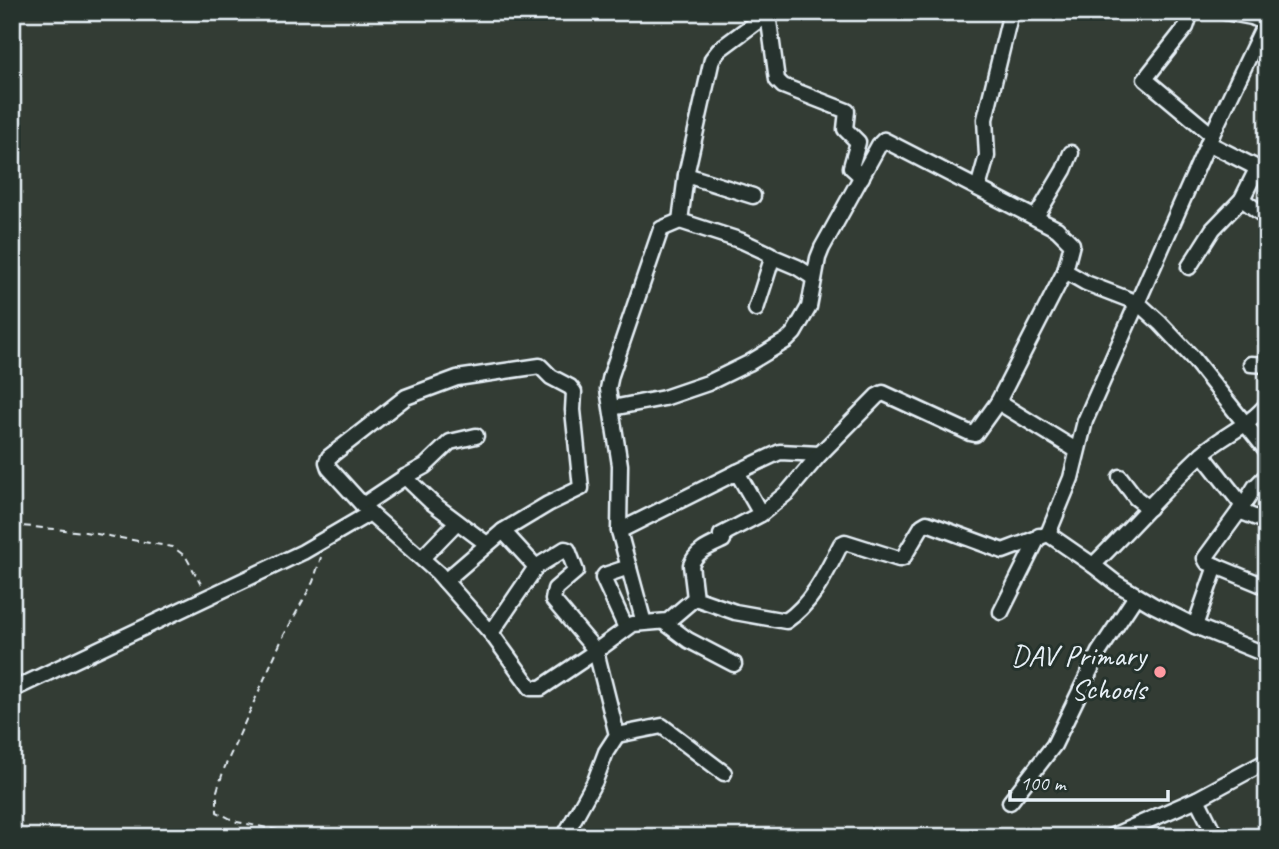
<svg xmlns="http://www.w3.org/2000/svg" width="1279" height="849" font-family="Caveat,sans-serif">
<rect width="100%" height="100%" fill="#333c34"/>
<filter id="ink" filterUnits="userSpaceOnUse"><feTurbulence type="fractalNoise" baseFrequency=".0143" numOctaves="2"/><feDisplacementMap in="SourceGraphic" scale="14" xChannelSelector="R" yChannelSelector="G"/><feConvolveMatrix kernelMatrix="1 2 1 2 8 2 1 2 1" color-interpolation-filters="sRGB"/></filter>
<g filter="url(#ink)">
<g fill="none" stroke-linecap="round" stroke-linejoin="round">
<g stroke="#e8f1f8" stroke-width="19">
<g id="minor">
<polyline points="1191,12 1186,27 1145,79 1212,135"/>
<polyline points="1225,12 1252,17 1265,23"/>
<polyline points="768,14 777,80 783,86 847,111 845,129 858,142 851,167 862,177"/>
<polyline points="1267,19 1208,143 1085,421 1071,478 1048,534 1093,565 1116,583 1153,605 1195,626 1267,655"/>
<polyline points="1208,143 1267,173"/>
<polyline points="686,175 753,196"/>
<polyline points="978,188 987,156 985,119 1011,12"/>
<polyline points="1242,199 1267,218"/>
<polyline points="1036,217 1064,170 1071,153"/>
<polyline points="680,221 686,175 712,59 720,49 770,12"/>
<polyline points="771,256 797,267 814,278"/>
<polyline points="1189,267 1213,229 1242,199 1257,169"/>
<polyline points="1251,364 1267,365"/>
<polyline points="998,402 1076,450"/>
<polyline points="612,408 664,398 708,383 749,363 787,340 794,333 809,307 818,258 822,248 879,145 884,140 1057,229 1072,244 1065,271 1086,283 1138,303 1160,323 1191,356 1267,451"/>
<polyline points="737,472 780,452 820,454 877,396 883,393 970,433 975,434 998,402 1065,271"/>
<polyline points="405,477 425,466 450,442 476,436"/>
<polyline points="1120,477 1136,498 1149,508"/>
<polyline points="363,505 405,477 431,502 487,544"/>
<polyline points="1243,506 1255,487 1267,475"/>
<polyline points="1239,511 1267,522"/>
<polyline points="370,513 329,468 327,462 329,457 406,397 457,378 540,366 551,377 570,387 574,392 573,410 581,488 548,504 503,531"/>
<polyline points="761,514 788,492 820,454"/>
<polyline points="619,531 620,465 608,389 611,375 661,229 680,221 742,241 770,254 771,262 756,309"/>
<polyline points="422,558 457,522"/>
<path d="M1093 565C1131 528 1165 488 1203 453 1223 435 1251 425 1267 404"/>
<polyline points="1216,566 1267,587"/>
<polyline points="445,581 503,531 536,567"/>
<path d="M695 598 735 612 786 621C813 603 827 571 841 544L845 542 899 559 903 558 922 526 927 523 1003 551 1048 534"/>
<polyline points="1001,612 1039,536"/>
<polyline points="664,622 688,640 734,664"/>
<polyline points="1195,626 1216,566 1207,562 1205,558 1243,506 1202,454"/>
<polyline points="626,628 603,578 605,575 629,567"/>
<path d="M491 633 536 567 565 549 568 550 576 571 555 589 553 600 596 651 633 624 668 621 695 598 691 565C696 551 710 546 723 540L721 535 761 514 737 472 619 531 644 623"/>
<polyline points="12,690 303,552 370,513 438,573 491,633 531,688 541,688 596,651 617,735 606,752 595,781 564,837"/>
<polyline points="617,735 662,726 724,773"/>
<polyline points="1197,799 1216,837"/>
<polyline points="1010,802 1054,745 1099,652 1136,596"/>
<polyline points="1110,837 1197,799 1267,761"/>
</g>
</g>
<g stroke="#e8f1f8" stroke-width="2" stroke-dasharray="7 5" stroke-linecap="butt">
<polyline points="12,525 85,532 173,547 186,557 201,584"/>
<polyline points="313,837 237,822 217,812 217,791 224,769 283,637 313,582 321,557"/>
</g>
<use href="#minor" stroke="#26332d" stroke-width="14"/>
</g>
</g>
<circle fill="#ff9aa2" stroke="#26332d" stroke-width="2.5" cx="1160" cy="672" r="7"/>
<g text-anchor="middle" stroke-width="6" stroke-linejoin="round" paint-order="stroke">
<g font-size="30" fill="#e8f1f8" stroke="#26332d" text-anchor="end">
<text x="1146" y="665">DAV Primary<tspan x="1146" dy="34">Schools</tspan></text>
</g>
</g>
<rect width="1279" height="849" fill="none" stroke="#26332d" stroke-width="42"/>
<rect x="21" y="21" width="1237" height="807" fill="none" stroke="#e8f1f8" stroke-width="2.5" filter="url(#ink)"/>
<path d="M1010 790v10h158v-10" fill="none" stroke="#e8f1f8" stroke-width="3.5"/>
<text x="1020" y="790" font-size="21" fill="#e8f1f8" stroke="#26332d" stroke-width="5" paint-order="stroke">100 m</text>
</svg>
